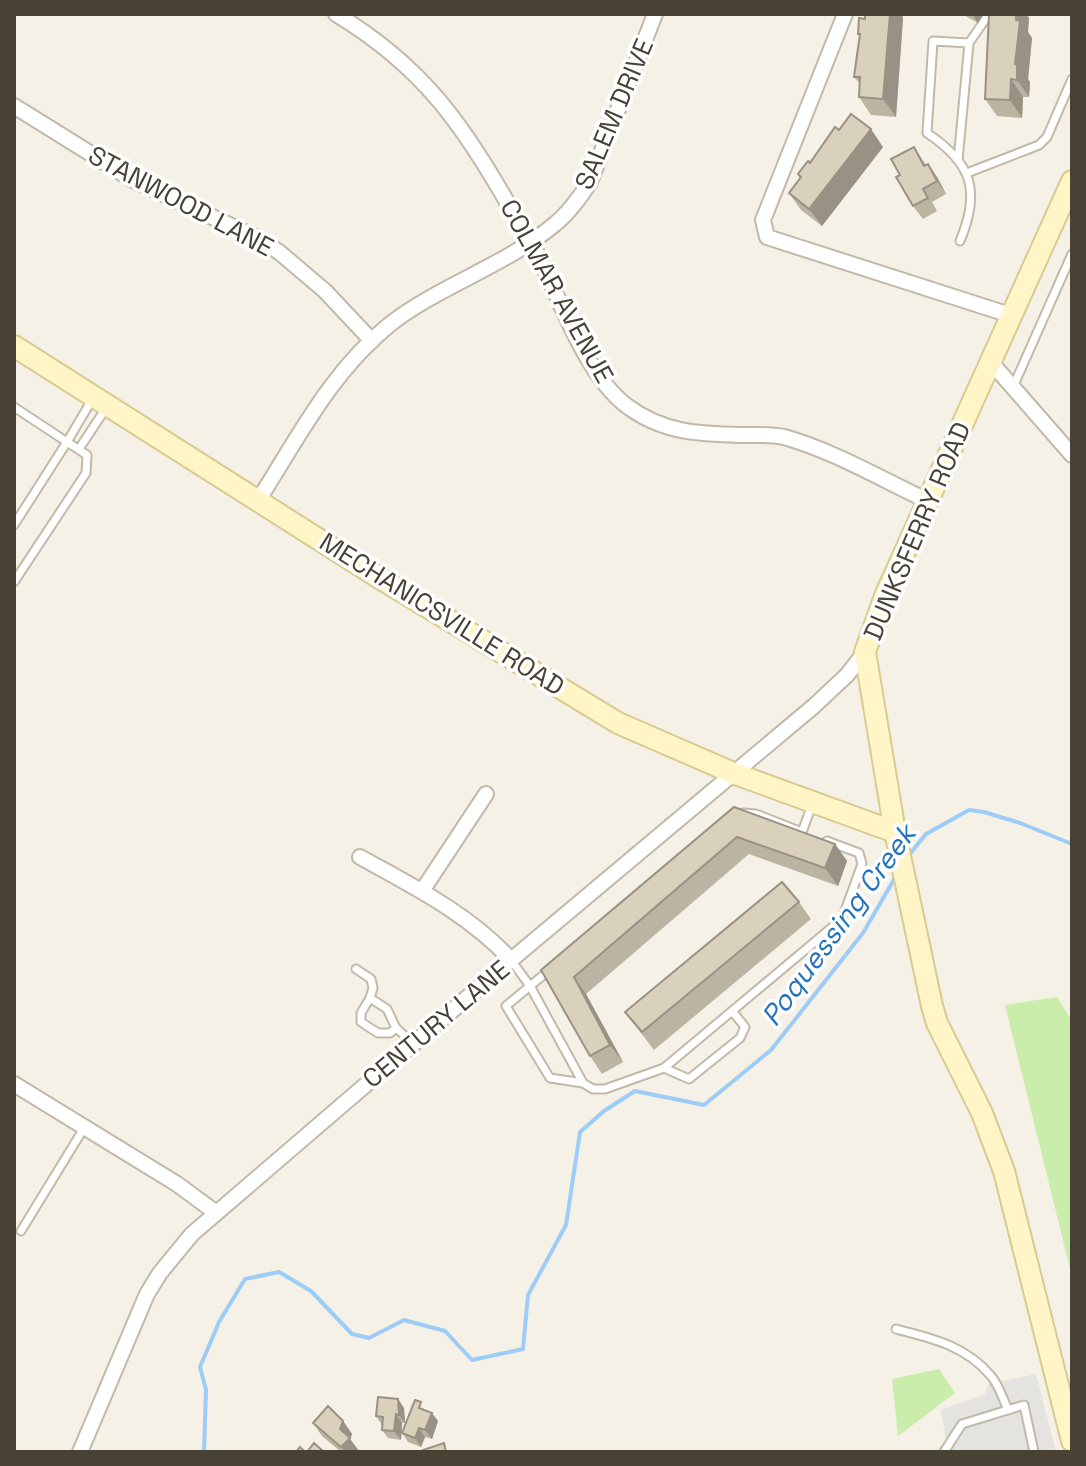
<svg xmlns="http://www.w3.org/2000/svg" width="1086" height="1466" font-family="'Space Grotesk',sans-serif">
<rect width="100%" height="100%" fill="#f5f1e6"/>
<g fill="#cbedab">
<polygon points="1057,997 1072,1021 1072,1277 1005,1005"/>
<polygon points="939,1369 955,1393 898,1436 892,1379"/>
</g>
<polygon fill="#e5e3df" points="1036,1374 1056,1452 935,1452 946,1441 941,1410 985,1394 989,1384"/>
<g fill="none" stroke-linecap="round" stroke-linejoin="round">
<g stroke="#9dccf7" stroke-width="4">
<polyline points="909,855 926,834 969,810 984,812 1020,823 1072,844"/>
<polyline points="204,1452 206,1390 200,1367 219,1322 245,1279 279,1272 311,1291 352,1334 369,1338 404,1320 445,1331 472,1360 523,1349 528,1295 566,1225 580,1132 604,1111 635,1091 704,1105 771,1050 863,933 896,876"/>
</g>
<g stroke="#c1baa8" stroke-width="11">
<g id="lane">
<polyline points="958,160 969,43"/>
<polyline points="967,173 1039,145 1047,137 1072,79"/>
<path d="M960 241C981 191 972 163 927 133L933 41 969 43 989 14"/>
<polyline points="1013,387 1072,254"/>
<polyline points="14,407 67,442 93,398"/>
<polyline points="79,449 106,408"/>
<polyline points="14,525 67,442 87,455 86,473 14,582"/>
<polyline points="743,813 756,814 802,832 812,805"/>
<polyline points="511,960 530,986 551,969"/>
<polyline points="356,969 371,979 373,988 370,998 387,1009 396,1028 413,1043"/>
<polyline points="370,998 361,1013 361,1022 378,1033 390,1033 396,1028"/>
<polyline points="664,1068 689,1079 740,1038 745,1027 732,1011"/>
<polyline points="583,1083 550,1078 506,1006 530,986 583,1083 593,1089 605,1089 664,1068 842,919 862,864 859,853 827,841"/>
<polyline points="21,1231 84,1128"/>
<path d="M896 1329C932 1338 966 1346 991 1376 999 1385 1003 1399 1008 1410"/>
<polyline points="944,1452 962,1424 1024,1405 1034,1452"/>
</g>
</g>
<g stroke="#c1baa8" stroke-width="18">
<g id="street">
<path d="M336 14C422 66 463 124 511 209 521 227 533 243 541 262 563 306 587 376 627 406 663 433 699 434 742 435 756 435 770 434 784 437 834 451 881 479 928 501"/>
<polyline points="845,14 763,220 767,237 1010,315"/>
<polyline points="14,106 133,180 255,237 279,252 325,291 372,341"/>
<polyline points="990,361 1072,455"/>
<path d="M259 499C298 438 331 372 389 325 440 285 505 266 555 224 569 213 580 197 590 182L655 14"/>
<path d="M360 857C414 887 469 914 511 960"/>
<polyline points="422,891 486,794"/>
<polyline points="14,1084 177,1184 215,1212"/>
<polyline points="80,1452 147,1294 160,1273 192,1234 511,960 814,706 847,675 865,652"/>
</g>
</g>
<g stroke="#d8cb92" stroke-width="24">
<g id="secondary">
<polyline points="1072,181 885,596 865,652 895,832 932,1006 937,1023 982,1113 1004,1171 1072,1441"/>
<polyline points="14,346 378,577 618,723 733,773 895,832"/>
</g>
</g>
<use href="#lane" stroke="#fff" stroke-width="7"/>
<use href="#street" stroke="#fff" stroke-width="14"/>
<use href="#secondary" stroke="#fff5c6" stroke-width="20"/>
</g>
<g fill="#bbb4a3">
<polygon points="865,14 901,14 903,18 896,117 871,115 859,97 860,84 854,77 860,37 858,34 865,19"/>
<polygon points="962,14 983,14 978,23"/>
<polygon points="989,14 1026,14 1029,18 1028,32 1032,38 1028,79 1030,82 1029,97 1023,97 1022,118 997,116 985,99"/>
<polygon points="839,130 883,147 822,226 801,210 789,193 800,178 798,174"/>
<polygon points="914,147 926,165 937,177 946,194 932,202 937,211 923,219 913,206 900,175"/>
<polygon points="734,807 835,844 847,861 838,886 749,854 586,994 623,1062 602,1074 590,1056 541,970"/>
<polygon points="799,902 811,919 654,1050 625,1012"/>
<polygon points="398,1399 404,1408 405,1423 402,1423 401,1440 388,1438 382,1430 382,1425 376,1416"/>
<polygon points="427,1411 438,1421 432,1439 425,1437 421,1447 408,1442 402,1433"/>
<polygon points="343,1421 352,1434 350,1439 359,1451 358,1452 341,1452 322,1436 313,1423"/>
</g>
<g fill="#999284">
<polygon points="890,14 901,14 903,18 896,117 883,99"/>
<polygon points="972,14 983,14 978,23"/>
<polygon points="1016,14 1026,14 1029,18 1028,32 1032,38 1028,79 1030,82 1029,97 1017,80 1015,64"/>
<polygon points="1011,79 1023,97 1022,118 1010,100"/>
<polygon points="871,129 883,147 822,226 809,209"/>
<polygon points="928,164 937,177 946,194 937,181"/>
<polygon points="835,844 847,861 838,886 825,868"/>
<polygon points="574,977 586,994 623,1062 610,1045"/>
<polygon points="398,1399 404,1408 405,1423 399,1415"/>
<polygon points="432,1413 438,1421 432,1439 425,1430"/>
<polygon points="396,1414 402,1423 401,1440 394,1431"/>
<polygon points="343,1421 352,1434 350,1439 359,1451 358,1452 345,1452 341,1447 340,1429"/>
<polygon points="419,1428 425,1437 421,1447 415,1438"/>
</g>
<g fill="#dad1bd" stroke="#999284" stroke-width="2">
<polygon points="865,14 890,14 883,99 859,97 860,77 854,77 860,34 858,34 859,18 865,19"/>
<polygon points="989,14 1016,14 1016,20 1020,21 1015,64 1017,65 1017,80 1011,79 1010,100 985,99"/>
<polygon points="851,114 871,129 809,209 789,193 801,177 798,174 808,161 810,163 835,127 839,130"/>
<polygon points="914,147 924,166 928,164 937,181 923,189 928,198 913,206 896,177 900,175 891,159"/>
<polygon points="734,807 835,844 825,868 737,837 574,977 610,1045 590,1056 541,970"/>
<polygon points="782,882 799,902 642,1032 625,1012"/>
<polygon points="378,1397 398,1399 399,1415 396,1414 394,1431 382,1430 383,1417 376,1416"/>
<polygon points="415,1400 421,1402 419,1408 432,1413 425,1430 419,1428 415,1438 402,1433"/>
<polygon points="328,1406 343,1421 340,1429 350,1438 341,1447 313,1423"/>
<polygon points="314,1443 324,1452 307,1452"/>
<polygon points="444,1443 446,1452 424,1452 423,1450"/>
<polygon points="300,1447 305,1452 296,1452"/>
</g>
<g text-anchor="middle" stroke-width="7" stroke-linejoin="round" paint-order="stroke">
<g font-size="26" fill="#484235" stroke="#fff">
<text transform="translate(614 114) rotate(-67)" y="9">SALEM DRIVE</text>
<text transform="translate(181 201) rotate(28)" y="9">STANWOOD LANE</text>
<text transform="translate(557 291) rotate(61)" y="9">COLMAR AVENUE</text>
<text transform="translate(917 531) rotate(-67)" y="9">DUNKSFERRY ROAD</text>
<text transform="translate(442 614) rotate(32)" y="9">MECHANICSVILLE ROAD</text>
<text transform="translate(436 1024) rotate(-40)" y="9">CENTURY LANE</text>
</g>
<g font-size="28" font-style="italic" fill="#2372be" stroke="#fff">
<text transform="translate(838 925) rotate(-54)" y="10">Poquessing Creek</text>
</g>
</g>
<rect width="1086" height="1466" fill="none" stroke="#484235" stroke-width="32"/>
</svg>
